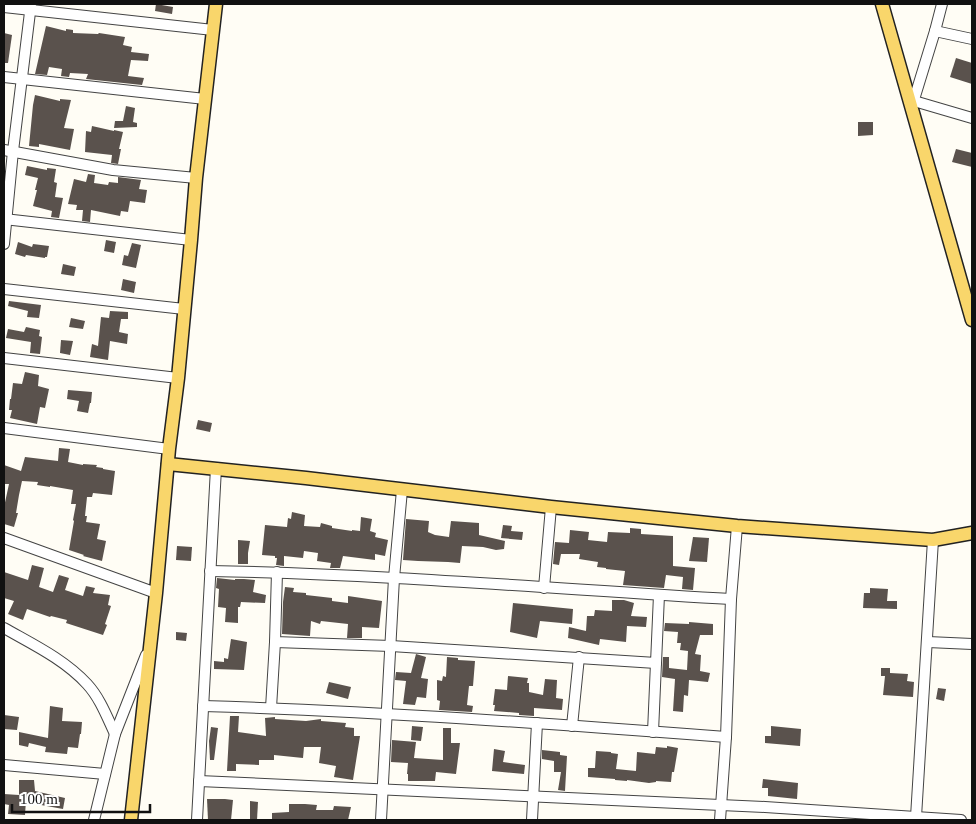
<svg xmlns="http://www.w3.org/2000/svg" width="976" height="824" font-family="'Times New Roman',serif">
<rect width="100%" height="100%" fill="#fffdf5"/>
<g fill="#5a524d">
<polygon points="156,4 173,7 172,14 155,11"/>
<polygon points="46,26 66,31 66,29 73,30 73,33 98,34 99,33 125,37 123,45 132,47 131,52 149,54 148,61 131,60 128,76 144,78 142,85 86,79 88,74 70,73 69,77 61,76 62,69 49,67 47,75 35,74"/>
<polygon points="4,33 12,35 8,63 4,63"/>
<polygon points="956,58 972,63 972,84 950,77"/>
<polygon points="35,95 60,101 60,99 71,100 64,128 74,129 70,150 39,144 39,147 29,146 33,105"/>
<polygon points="126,106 135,108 133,122 137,123 137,127 114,128 115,121 123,121"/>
<polygon points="858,122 873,122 873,135 858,136"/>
<polygon points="92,126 114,131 114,130 123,132 119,149 121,149 118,164 111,163 112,155 85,152 86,131 91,132"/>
<polygon points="956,149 972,153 972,167 952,162"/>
<polygon points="27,166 47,170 47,168 56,169 54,182 57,183 55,197 63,198 59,218 51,217 52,211 33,206 37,190 35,190 38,178 25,175"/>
<polygon points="88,174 95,175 94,183 108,185 109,182 118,183 118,177 141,180 139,189 147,190 145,203 130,201 128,212 121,211 120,216 91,210 90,222 82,221 83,210 76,210 77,205 68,204 74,179 86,182"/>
<polygon points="106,240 116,242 114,253 104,251"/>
<polygon points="18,242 32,247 33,244 49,246 47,257 45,257 45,258 26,255 25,257 15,254"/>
<polygon points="132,243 141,245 136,268 122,265 124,255 128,256"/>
<polygon points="63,264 76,267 74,276 61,274"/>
<polygon points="123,279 136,282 134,293 121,290"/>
<polygon points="9,301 41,305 39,318 27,317 28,311 8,306"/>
<polygon points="110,311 128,312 128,319 121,319 119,332 128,334 127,344 110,341 108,360 90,357 92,344 98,346 101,317 109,318"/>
<polygon points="71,318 85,321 83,329 69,327"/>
<polygon points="26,327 40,330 39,336 42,337 40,354 30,353 31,342 6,338 8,329 24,332"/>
<polygon points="61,340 73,341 70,355 60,353"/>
<polygon points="25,372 39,375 38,386 49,389 45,408 40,407 37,424 10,418 12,410 9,410 10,399 11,399 13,383 22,384"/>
<polygon points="68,390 92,392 91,403 90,403 88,413 77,411 79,401 67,399"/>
<polygon points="198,420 212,423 210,432 196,429"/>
<polygon points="59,448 70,449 68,462 83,465 83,464 97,465 96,467 103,468 103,469 115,471 112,495 93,493 92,497 87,497 85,516 87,516 86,522 100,524 97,539 106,541 102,561 83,556 84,555 69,550 74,521 73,520 76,504 71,504 73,490 50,486 50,487 37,485 38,482 22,481 19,495 16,513 18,513 14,527 4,524 4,507 9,484 4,484 4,465 21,471 25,457 58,461"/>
<polygon points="292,512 305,515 304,526 320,527 321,523 332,526 332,528 352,531 352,530 360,531 361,517 372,519 370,531 376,533 375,537 388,540 385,556 375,554 375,560 343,556 340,568 330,568 331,563 317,561 318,553 304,551 303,558 284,556 284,566 276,565 277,558 275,558 275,556 262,555 265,525 287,527 288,518 291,519"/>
<polygon points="406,519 429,521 428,532 435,535 449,537 451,521 479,523 479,535 505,541 504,549 496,550 483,547 462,546 460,563 448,562 418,561 403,560"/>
<polygon points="503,525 512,526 511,531 523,532 522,540 501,538"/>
<polygon points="630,528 641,529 641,534 673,536 673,566 695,568 693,590 682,589 683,577 666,575 664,588 623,585 625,571 606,569 606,568 597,567 598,562 579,559 580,554 561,554 559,565 553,564 555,542 569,543 570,530 589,532 588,540 607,542 608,532 630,533"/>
<polygon points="693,537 709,538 707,562 689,561"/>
<polygon points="238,540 250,541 248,553 248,564 238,564"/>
<polygon points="177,546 192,547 191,561 176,560"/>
<polygon points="32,565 44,568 39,587 53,592 59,575 69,578 65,590 83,596 86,586 95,588 93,593 110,595 108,605 111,606 105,624 107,625 103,635 66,623 67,620 51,616 50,617 27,609 23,620 8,614 14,601 4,598 4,572 28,580"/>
<polygon points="217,578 235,580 235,579 244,579 255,580 253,592 266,595 265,603 241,602 240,607 238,607 238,623 225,622 226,608 218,607 219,589 216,588"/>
<polygon points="285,587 294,588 293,592 306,593 306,595 332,598 332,601 348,603 348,596 382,601 379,628 362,627 362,638 347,638 348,624 321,621 320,624 311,621 310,636 282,634 283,602"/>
<polygon points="870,588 888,589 887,601 897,601 897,609 863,608 864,593 870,593"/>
<polygon points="612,600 624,600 634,603 631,616 647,617 646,627 627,626 626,642 600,639 599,645 568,638 569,627 586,631 587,616 594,616 595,610 612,611"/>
<polygon points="513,603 573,609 572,624 540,621 537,638 510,632"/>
<polygon points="689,622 713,624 713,635 700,635 695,654 701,655 700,671 710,673 708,682 689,680 688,696 684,695 683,712 673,711 675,679 662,677 663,657 669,657 669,668 687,670 688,651 680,650 681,643 677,643 678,632 664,631 665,623 689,624"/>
<polygon points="176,632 187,633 186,641 176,640"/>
<polygon points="231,639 247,642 244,670 214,669 214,661 224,662 224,658 228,659"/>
<polygon points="416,654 426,657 421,678 428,679 426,698 417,697 415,705 403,704 406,681 395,680 396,672 411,673"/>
<polygon points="447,657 458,658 458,660 475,661 473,686 469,686 467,705 473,706 472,712 439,710 440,701 437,700 437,680 442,681 443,676 446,677"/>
<polygon points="881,668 890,668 890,673 908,674 907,681 914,682 913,697 883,695 885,676 881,676"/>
<polygon points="508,676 528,678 527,683 529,683 529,692 543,695 545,679 557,680 556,698 563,699 562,710 534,708 534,716 519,715 519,713 494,711 495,705 493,705 495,689 507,690"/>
<polygon points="329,682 351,687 348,699 326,693"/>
<polygon points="938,688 946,689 944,701 936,699"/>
<polygon points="50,706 63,708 62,721 82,722 81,734 80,734 78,748 68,747 67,754 45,752 46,747 29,743 28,747 19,745 19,732 48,738"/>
<polygon points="4,715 19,717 17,730 4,729"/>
<polygon points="230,716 239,716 238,732 266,736 265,718 275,717 275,719 306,721 321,719 321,721 346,723 345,727 354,728 354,736 360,736 353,780 334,777 336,766 319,763 321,747 304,747 303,758 274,755 274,760 259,760 259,765 236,764 236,771 227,771"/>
<polygon points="412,726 423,727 421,741 411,740"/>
<polygon points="771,726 801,729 800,746 765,743 765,736 771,736"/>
<polygon points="211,727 218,728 214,760 210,760 209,741"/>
<polygon points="443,728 451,728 451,743 460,743 456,774 436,772 435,781 408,781 408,774 407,774 408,763 391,762 392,740 416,742 414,758 443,760"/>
<polygon points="667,746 678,748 674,772 672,772 671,782 656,781 656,782 649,783 627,780 627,781 615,780 615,779 588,777 588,768 595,768 596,751 611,752 611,753 618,754 616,769 636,771 637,752 655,754 656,747 667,748"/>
<polygon points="494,749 505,751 503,762 525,765 524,774 492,771"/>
<polygon points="542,750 560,752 560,755 567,756 565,791 558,790 561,772 554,772 554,761 542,759"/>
<polygon points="763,779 798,783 797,799 768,796 768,788 762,788"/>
<polygon points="19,780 34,780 35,791 65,798 63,809 41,805 42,802 26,800 25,815 8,814 9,805 4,804 4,794 19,795"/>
<polygon points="207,799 225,799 233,800 231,820 208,820"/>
<polygon points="250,801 258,802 257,820 250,820"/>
<polygon points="289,804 305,804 317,805 316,810 333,810 334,806 351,807 348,820 272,820 272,813 289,812"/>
</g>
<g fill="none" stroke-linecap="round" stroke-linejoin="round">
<g stroke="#444" stroke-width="12">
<g id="minor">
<polyline points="4,7 213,30"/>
<polyline points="935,31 972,39"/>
<polyline points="4,77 205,99"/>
<polyline points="914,101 972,118"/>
<polyline points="912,106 935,31 942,4"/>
<polyline points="4,150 113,170 196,178"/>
<polyline points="4,219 191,240"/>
<polyline points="4,244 13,151 31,4"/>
<polyline points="4,289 184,309"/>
<polyline points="4,358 178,378"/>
<polyline points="4,428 169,449"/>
<polyline points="4,538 156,593"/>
<path d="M210 571C384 574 558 589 731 599"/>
<polyline points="277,572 275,642 391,646 656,663 659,595"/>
<polyline points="544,588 551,507"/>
<path d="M4 628C32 644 64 659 87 684 100 698 107 717 115 734"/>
<polyline points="928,642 972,644"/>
<path d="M203 706C377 711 552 724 726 737"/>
<polyline points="271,708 275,642"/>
<polyline points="572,726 579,657"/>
<polyline points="653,732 656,663"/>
<polyline points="4,765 105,774"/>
<polyline points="199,781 765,807 961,820"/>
<polyline points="916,817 933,540"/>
<polyline points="94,820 115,734 146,655"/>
<polyline points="197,820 216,468"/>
<polyline points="381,820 394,578 402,490"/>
<polyline points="532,820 537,723"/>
<polyline points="720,820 726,737 731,599 737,526"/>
</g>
</g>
<g stroke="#222" stroke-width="15">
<g id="major">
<polyline points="882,4 972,320"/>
<polyline points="168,464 306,478 551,507 737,526 933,540 972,533"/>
<polyline points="131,820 156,593 169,449 178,378 191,240 196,178 216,4"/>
</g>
</g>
<use href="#minor" stroke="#fff" stroke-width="10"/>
<use href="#major" stroke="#f9d66b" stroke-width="12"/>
</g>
<rect width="976" height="824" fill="none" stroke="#111111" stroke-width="10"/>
<path d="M12 804v8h138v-8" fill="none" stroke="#111111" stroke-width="2.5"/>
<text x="20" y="804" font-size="15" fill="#111111" stroke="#ffffff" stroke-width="4" paint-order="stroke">100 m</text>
</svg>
